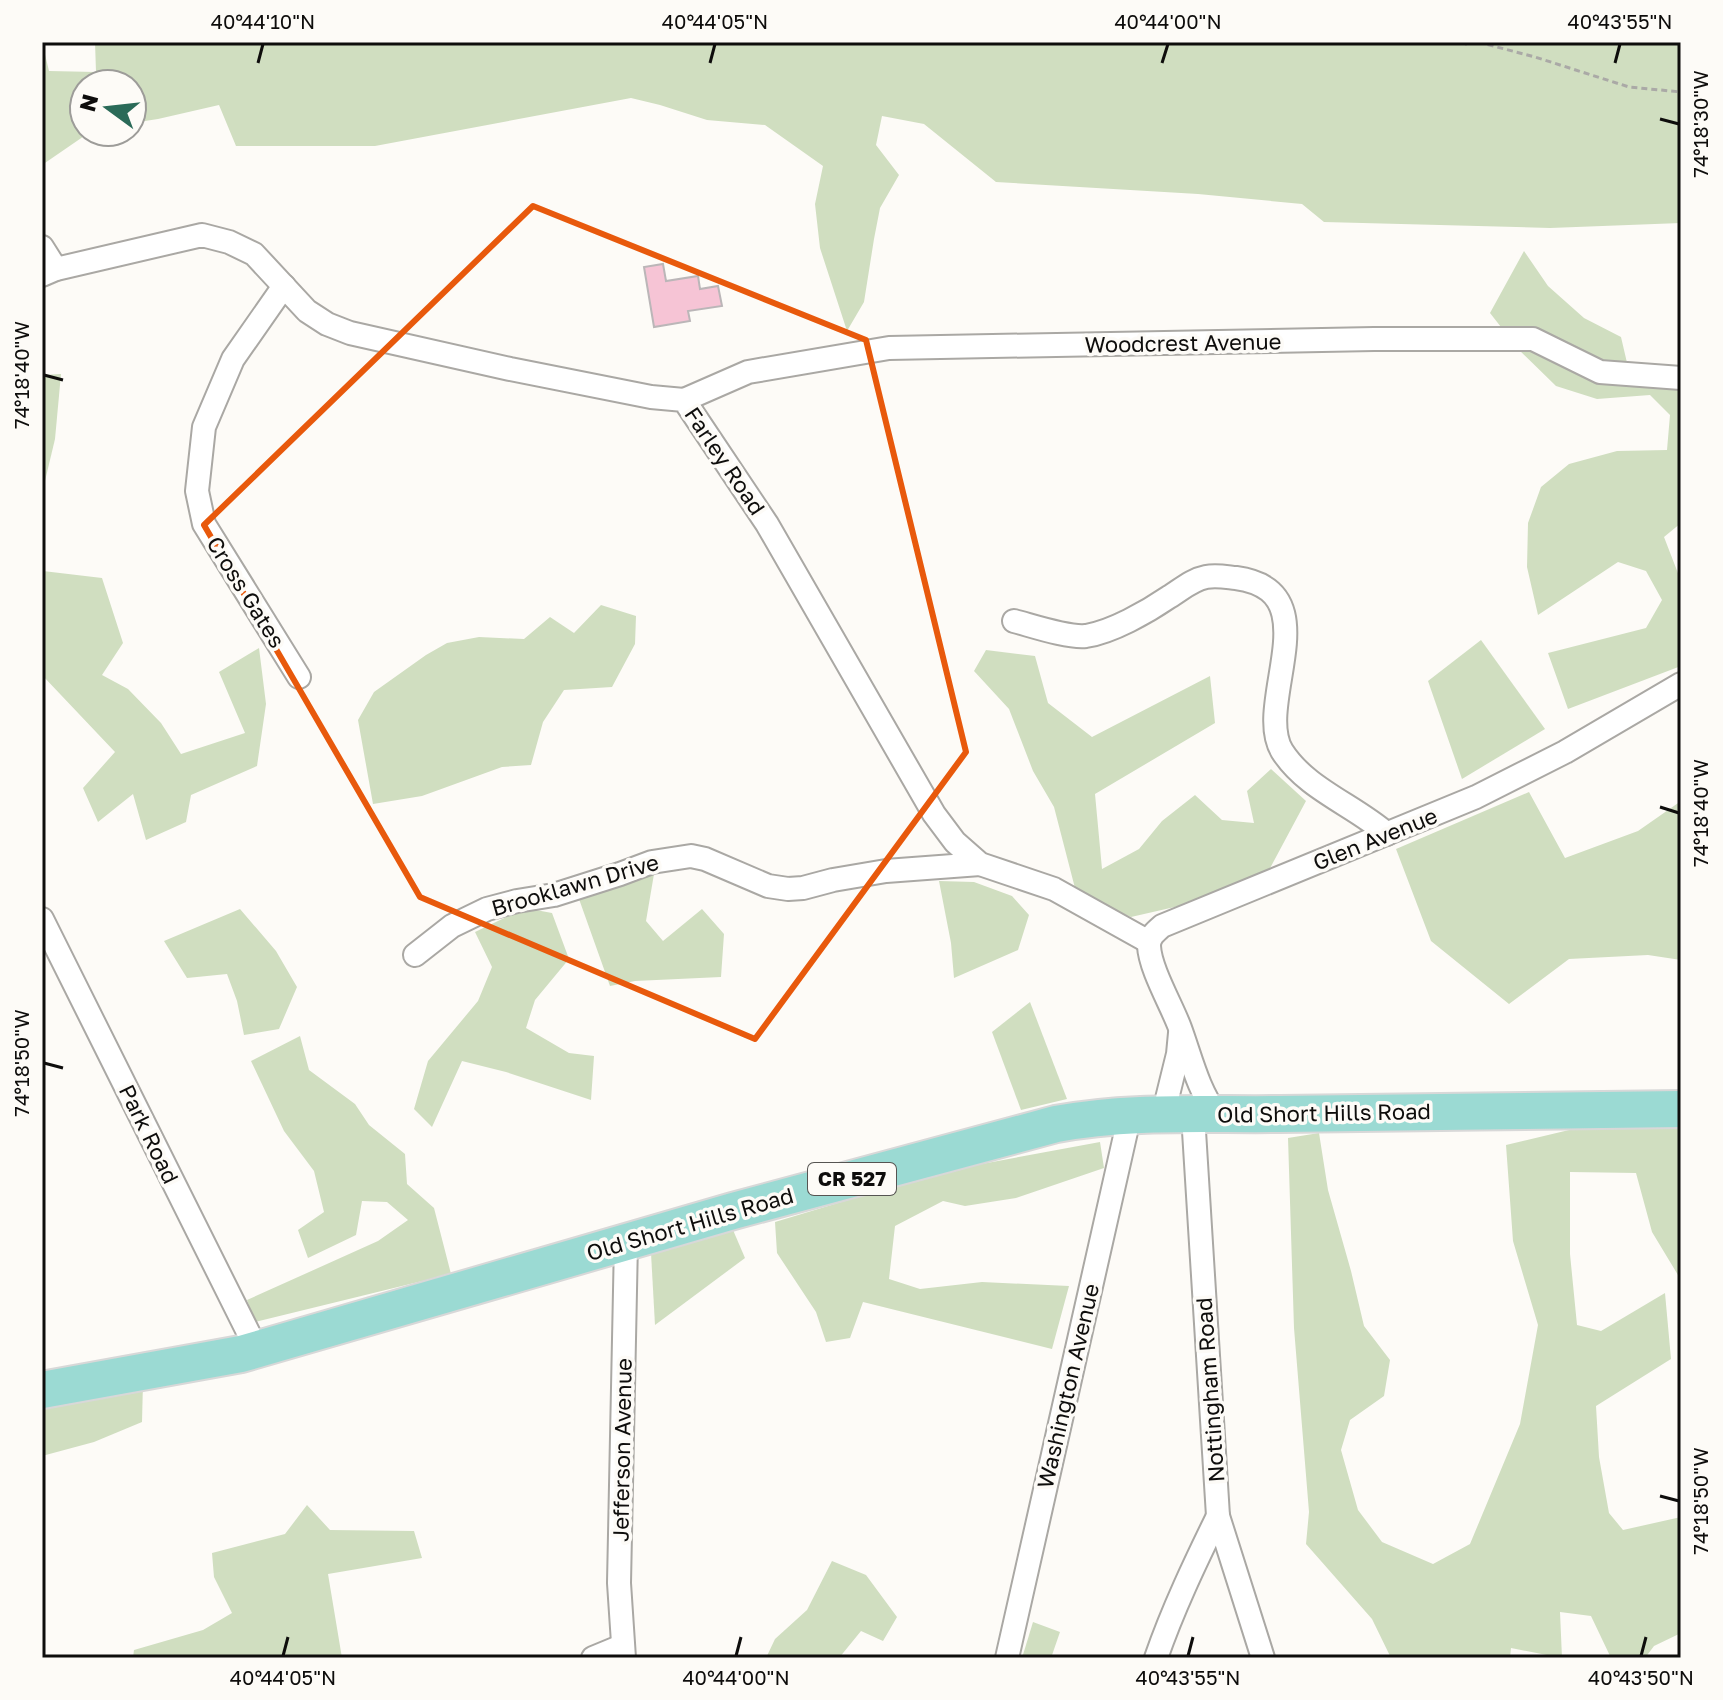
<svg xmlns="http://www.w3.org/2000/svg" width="1723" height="1700" font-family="'Golos Text',sans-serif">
<rect width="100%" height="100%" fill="#fdfbf7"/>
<g fill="#d0dec0">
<polygon points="42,42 49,71 96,72 95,42 1681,42 1681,223 1550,228 1324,222 1302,204 1198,194 996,182 924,124 882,116 876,145 899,175 880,208 874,239 864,302 847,331 820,248 815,204 823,166 765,125 707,120 660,105 631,98 375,146 236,146 219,105 158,119 132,123 132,84 84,84 84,132 90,132 42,165"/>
<polygon points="1524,251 1548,286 1584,318 1621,337 1631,380 1681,385 1681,523 1664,537 1681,581 1681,666 1568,709 1548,653 1646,628 1662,600 1646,571 1618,562 1538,615 1527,567 1528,523 1541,487 1569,464 1617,451 1667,450 1670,415 1650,395 1597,399 1556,386 1519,350 1490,313"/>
<polygon points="61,374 55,439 44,485 42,484 42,375"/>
<polygon points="42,566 43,571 102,578 123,643 102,675 128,689 161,723 181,754 245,733 219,672 259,648 266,704 257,766 191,795 186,822 146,840 133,794 98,822 83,788 115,752 42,675"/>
<polygon points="601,605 636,616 635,644 612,687 564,690 543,722 531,765 502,767 422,796 373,804 358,720 374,692 426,655 447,643 479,637 524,639 550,617 574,633"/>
<polygon points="1481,640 1545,729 1462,779 1428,681"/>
<polygon points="986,650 1035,656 1048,703 1092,737 1210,676 1215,723 1095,794 1102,869 1139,849 1162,821 1195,795 1222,820 1254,823 1247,791 1271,769 1306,801 1268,872 1179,906 1131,917 1076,892 1054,807 1033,771 1009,709 974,671"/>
<polygon points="1529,792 1565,858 1638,831 1681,801 1681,960 1648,955 1569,959 1509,1004 1431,941 1396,849"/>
<polygon points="654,874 646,921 663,941 702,909 724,934 721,977 635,981 610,986 579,899"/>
<polygon points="939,881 974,882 1012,896 1029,915 1018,950 954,978 951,943"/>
<polygon points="525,908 552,913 569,959 535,1000 526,1028 569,1053 594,1056 591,1100 506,1072 462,1061 432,1127 414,1109 428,1061 478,1001 492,967 475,932"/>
<polygon points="240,909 276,951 297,987 279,1029 244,1035 237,1001 227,974 187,978 164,941"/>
<polygon points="1030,1002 1067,1099 1021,1110 992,1032"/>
<polygon points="300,1036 309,1070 355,1104 369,1125 405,1154 407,1184 434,1208 451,1274 255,1322 247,1300 378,1241 408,1220 387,1202 362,1201 356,1235 308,1258 298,1230 324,1212 314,1171 284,1131 251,1061"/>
<polygon points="1681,1123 1681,1280 1652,1232 1636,1173 1570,1172 1570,1254 1577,1325 1601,1331 1665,1293 1671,1359 1596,1406 1599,1457 1609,1513 1623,1530 1681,1517 1681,1633 1654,1646 1645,1658 1611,1658 1591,1616 1560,1612 1562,1658 1511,1648 1510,1658 1391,1658 1372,1619 1306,1544 1309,1512 1294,1328 1288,1138 1319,1133 1328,1190 1351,1271 1364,1326 1390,1360 1384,1396 1350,1420 1341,1450 1358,1510 1382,1542 1433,1564 1470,1544 1520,1424 1538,1325 1513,1241 1506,1145 1590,1125"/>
<polygon points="1100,1142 1104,1168 1016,1198 965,1206 943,1201 895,1226 889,1279 920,1289 982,1282 1069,1286 1052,1349 863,1302 850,1338 826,1342 816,1312 777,1253 775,1222 944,1171"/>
<polygon points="733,1230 745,1258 655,1325 651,1253"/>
<polygon points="143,1382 142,1422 94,1442 42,1456 42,1404"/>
<polygon points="307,1505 330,1530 414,1531 422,1558 328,1574 342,1658 133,1658 134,1650 203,1630 232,1613 214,1577 212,1553 285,1534"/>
<polygon points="832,1561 866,1575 897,1617 883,1641 861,1631 839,1658 766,1658 775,1639 807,1610"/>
<polygon points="1033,1622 1060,1632 1051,1658 1022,1658"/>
</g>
<polygon fill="#f6c4d5" stroke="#bbb6b8" stroke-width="2" points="663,264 666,281 698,276 700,289 718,286 722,306 688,311 690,321 654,327 644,267"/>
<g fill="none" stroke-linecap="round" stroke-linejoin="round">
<g stroke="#aaa8a4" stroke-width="26">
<g id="street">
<polyline points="42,247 56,269"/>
<polyline points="42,275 56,269 202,235 229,242 254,254 307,311 327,324 350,333 510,369 651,397 684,400 767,524 934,814 955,842 980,864 1054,889 1149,942"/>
<polyline points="284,286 233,359 204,427 197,491 204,524 299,677"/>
<polyline points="684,400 748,372 889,348 1374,339 1533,339 1600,372 1681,378"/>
<path d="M1014 621C1033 626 1068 638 1086 636 1112 632 1147 612 1169 597 1181 590 1191 580 1206 577 1216 575 1226 577 1236 578 1332 591 1253 703 1282 751 1306 789 1354 805 1387 834"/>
<polyline points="42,919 257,1350"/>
<polyline points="415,955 452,926 487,909 517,901 554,895 620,874 652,862 691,856 705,859 768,886 788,889 803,888 833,880 886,871 980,864"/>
<polyline points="1163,1115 1178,1054 1180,1033"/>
<polyline points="1193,1115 1218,1516 1263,1658"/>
<path d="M1217 1115C1198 1090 1191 1058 1180 1028 1172 1006 1150 969 1149 946 1149 937 1155 932 1162 926L1476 797 1565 752 1681 684"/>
<polyline points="593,1658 622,1646"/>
<polyline points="624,1658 619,1583 626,1242"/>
<polyline points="1007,1658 1130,1114"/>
<path d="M1156 1658C1173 1609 1195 1563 1218 1516"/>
</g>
</g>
<g stroke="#d8d8d8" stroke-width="40">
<path id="primary" d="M42 1390 241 1354 733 1211 1056 1124C1130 1110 1205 1115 1280 1114 1414 1112 1547 1111 1681 1109"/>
</g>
<g stroke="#aaa9a6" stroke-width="3" stroke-dasharray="6 4" stroke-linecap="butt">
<polyline points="1463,42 1466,44 1470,42"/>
<polyline points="1478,42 1535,57 1629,87 1681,92"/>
</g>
<use href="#street" stroke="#fff" stroke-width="22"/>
<use href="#primary" stroke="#9bdad3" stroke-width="36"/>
</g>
<path fill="none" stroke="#e8590c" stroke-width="6" stroke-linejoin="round" d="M533 206 866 340 966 752 755 1039 420 897 204 525Z"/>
<path fill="none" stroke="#0e0d0c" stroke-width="3" d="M258 63 263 44M710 63 715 44M1162 63 1168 44M1615 63 1620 44M1660 119 1679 124M44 375 63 380M1660 807 1679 813M44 1063 63 1068M1660 1496 1679 1501M283 1656 288 1637M736 1656 741 1637M1188 1656 1193 1637M1641 1656 1646 1637"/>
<g text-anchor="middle" stroke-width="7" stroke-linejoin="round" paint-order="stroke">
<rect fill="#fdfbf7" stroke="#565452" stroke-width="2" x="808" y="1163" width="88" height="32" rx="6"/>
<g font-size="20" font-weight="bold" fill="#0e0d0c">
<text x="852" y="1186">CR 527</text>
</g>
<g font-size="22" fill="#0e0d0c" stroke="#fdfbf7">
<text transform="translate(1183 343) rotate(-1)" y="8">Woodcrest Avenue</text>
<text transform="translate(725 461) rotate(56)" y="8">Farley Road</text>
<text transform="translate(246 592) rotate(58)" y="8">Cross Gates</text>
<text transform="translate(1375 839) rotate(-22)" y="8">Glen Avenue</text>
<text transform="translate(575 885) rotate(-16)" y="8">Brooklawn Drive</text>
<text transform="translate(1324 1113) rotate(-1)" y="8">Old Short Hills Road</text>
<text transform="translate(149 1134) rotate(64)" y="8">Park Road</text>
<text transform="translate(690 1224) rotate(-16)" y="8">Old Short Hills Road</text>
<text transform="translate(1068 1386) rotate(-77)" y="8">Washington Avenue</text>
<text transform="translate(1210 1390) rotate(-94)" y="8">Nottingham Road</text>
<text transform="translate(622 1450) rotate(-89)" y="8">Jefferson Avenue</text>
</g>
</g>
<rect width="1723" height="1700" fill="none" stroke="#fdfbf7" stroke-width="88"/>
<g transform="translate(108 108) rotate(285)"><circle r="38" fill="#fdfbf7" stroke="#9d9c99" stroke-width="2"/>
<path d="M0-6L14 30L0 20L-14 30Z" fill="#2a6a58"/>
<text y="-12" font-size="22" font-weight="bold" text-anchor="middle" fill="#0e0d0c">N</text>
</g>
<rect x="44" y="44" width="1635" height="1612" fill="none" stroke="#0e0d0c" stroke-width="3"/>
<g font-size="20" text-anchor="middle" fill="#0e0d0c">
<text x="263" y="29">40°44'10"N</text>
<text x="715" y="29">40°44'05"N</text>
<text x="1168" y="29">40°44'00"N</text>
<text x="1620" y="29">40°43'55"N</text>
<text transform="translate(1701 124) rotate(-90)" y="7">74°18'30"W</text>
<text transform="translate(22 375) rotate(-90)" y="7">74°18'40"W</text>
<text transform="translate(1701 813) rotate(-90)" y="7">74°18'40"W</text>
<text transform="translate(22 1063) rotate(-90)" y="7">74°18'50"W</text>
<text transform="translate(1701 1501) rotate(-90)" y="7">74°18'50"W</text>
<text x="283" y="1685">40°44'05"N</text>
<text x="736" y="1685">40°44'00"N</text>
<text x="1188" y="1685">40°43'55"N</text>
<text x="1641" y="1685">40°43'50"N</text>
</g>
</svg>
